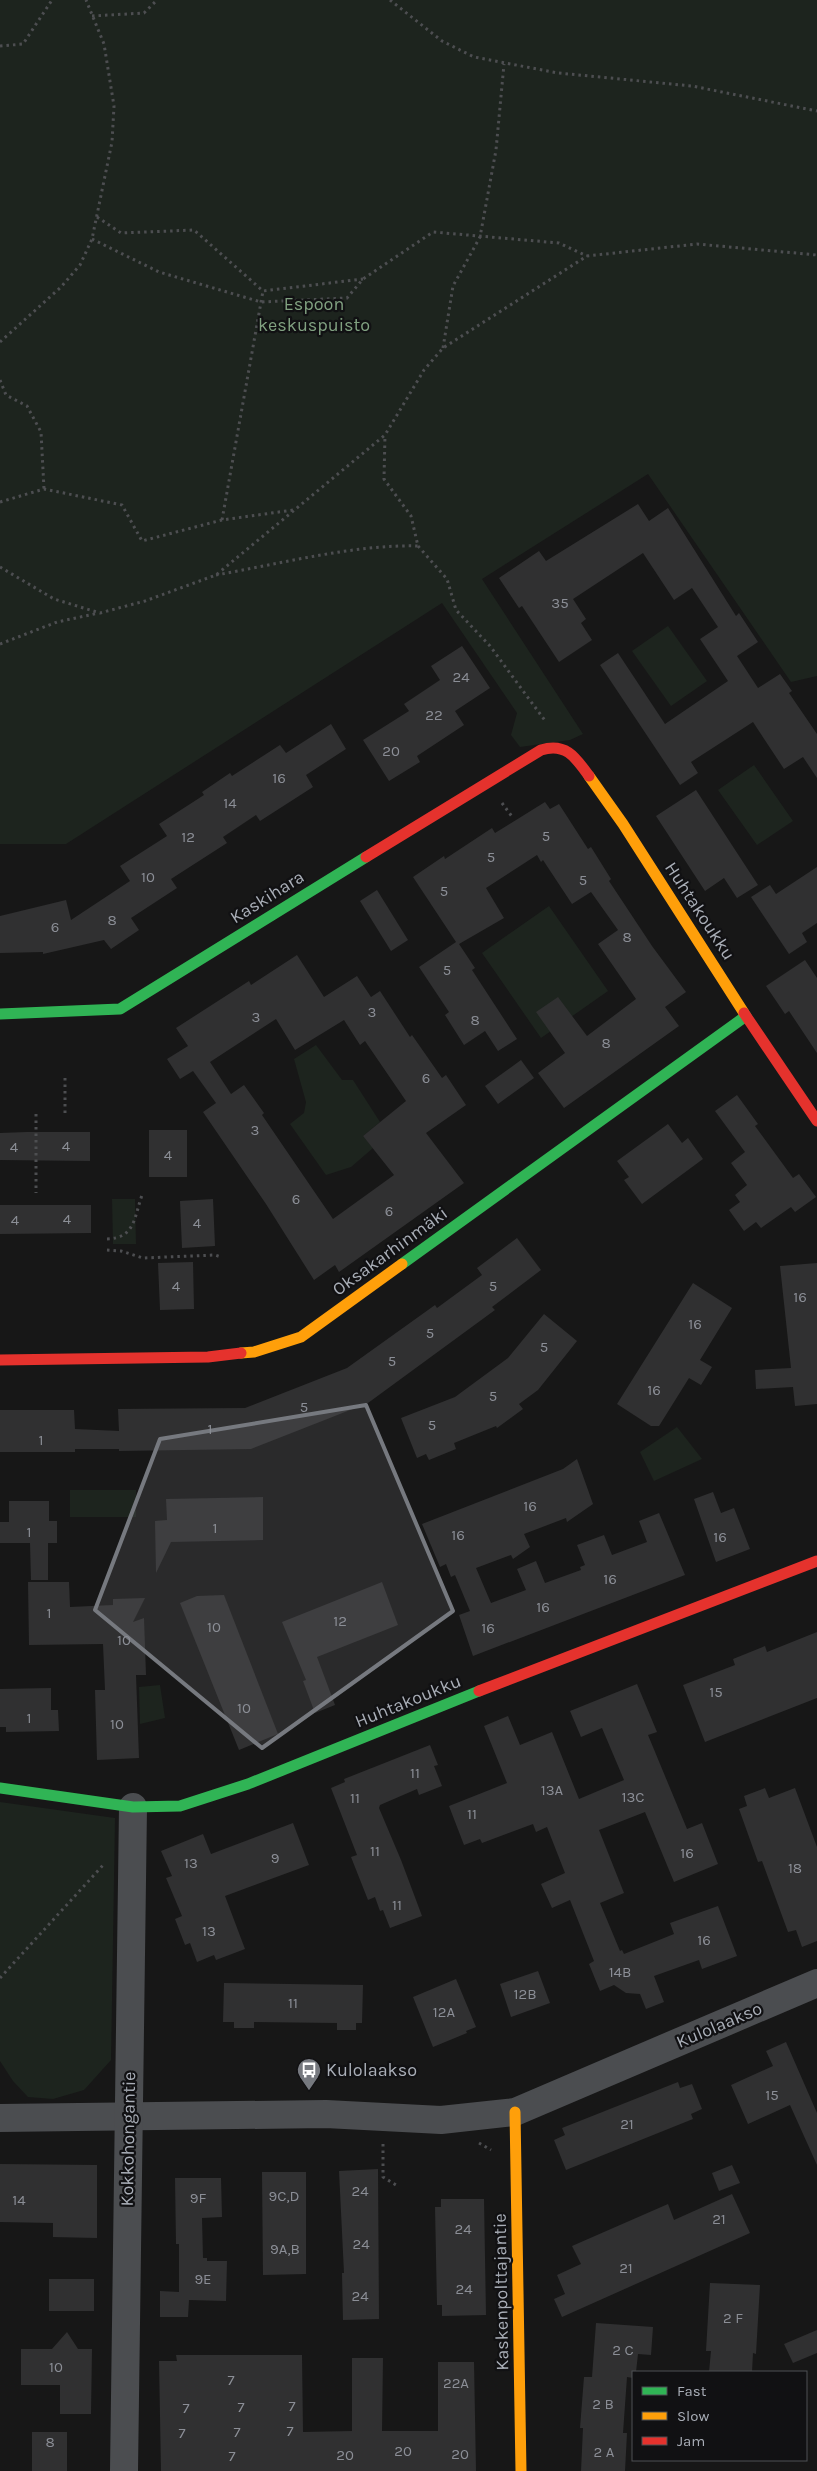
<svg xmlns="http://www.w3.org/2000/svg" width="817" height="2471" font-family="Karla,sans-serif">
<rect width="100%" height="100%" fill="#171717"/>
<g fill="#1d241e">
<polygon points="0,0 817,0 817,676 791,682 648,474 482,579 583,734 570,740 520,747 511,735 517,713 442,603 66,844 0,844"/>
<polygon points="668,626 707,681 671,706 632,651"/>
<polygon points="754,765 793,821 757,845 718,790"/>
<polygon points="549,906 608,991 541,1038 482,953"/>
<polygon points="316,1045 342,1080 353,1080 380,1122 363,1136 373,1148 351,1167 326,1175 290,1124 304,1113 306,1102 294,1059"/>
<polygon points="112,1199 135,1199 136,1244 113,1244"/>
<polygon points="677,1427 702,1459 654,1481 640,1452"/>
<rect x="70" y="1490" width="66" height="27"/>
<polygon points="160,1685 165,1718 140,1724 139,1687"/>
<polygon points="0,1802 115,1818 111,2060 84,2090 53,2099 28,2097 13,2081 0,2061"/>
</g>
<g fill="#303031" fill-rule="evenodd">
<polygon points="638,504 649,521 668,508 736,616 739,613 758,642 737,656 758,688 780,674 792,691 789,693 817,734 817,778 803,757 784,769 753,722 691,762 698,773 680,785 600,665 618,653 665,724 728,681 700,639 718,627 692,588 674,600 643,553 573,599 586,619 581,623 592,640 559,662 522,606 519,608 499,578 539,551 546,561"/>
<polygon points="462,646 490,688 455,711 464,725 417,756 420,762 389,781 363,740 409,711 404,704 440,680 431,666"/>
<polygon points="331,724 346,749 306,775 313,787 260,821 256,815 223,837 227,843 171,879 177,888 131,918 139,930 111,949 104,940 43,954 43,952 0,953 0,916 66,900 71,920 130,881 120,866 167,836 159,824 204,795 202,792 230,773 232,776 280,745 286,753"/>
<polygon points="696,790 758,885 737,898 724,878 705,891 656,816"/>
<polygon points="545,802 550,809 559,804 588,849 591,847 611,879 609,881 652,946 686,992 665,1007 679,1026 564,1108 538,1073 565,1053 536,1012 558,997 587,1036 636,999 598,944 618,930 591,892 572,904 543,860 541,862 537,855 486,888 504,918 459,944 475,968 472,970 517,1039 498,1051 485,1031 464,1045 445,1015 449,1012 419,967 456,942 413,877 444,856 445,859 492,828 495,833"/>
<polygon points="817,867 817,923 802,933 807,942 789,954 751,897 770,885 776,894"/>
<polygon points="377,890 408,940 391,951 360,901"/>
<path d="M297 955 324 997 357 976 371 997 380 991 410 1037 412 1035 442 1078 446 1075 466 1105 426 1133 464 1183 339 1272 335 1265 314 1280 266 1204 203 1112 216 1103 193 1071 180 1079 167 1059 188 1046 176 1028 249 981 251 985ZM276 1019 295 1050 344 1020 360 1045 365 1041 406 1101 363 1136 394 1175 333 1219 262 1115 264 1113 244 1085 231 1094 210 1062Z"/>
<polygon points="805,960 817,978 817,1053 789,1011 785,1014 766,986"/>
<polygon points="521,1060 534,1078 498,1104 485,1086"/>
<polygon points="737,1095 758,1124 755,1126 793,1178 799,1174 816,1197 795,1212 791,1207 761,1228 756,1222 744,1231 729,1210 740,1202 735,1195 747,1185 731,1163 745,1152 715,1111"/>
<polygon points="668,1124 682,1143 688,1138 703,1159 642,1204 624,1180 629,1177 617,1161"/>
<rect x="149" y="1130" width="38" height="47"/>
<polygon points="27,1132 90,1132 90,1161 0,1160 0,1133"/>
<polygon points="213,1199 215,1246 182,1248 180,1201"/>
<polygon points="0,1205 91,1205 91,1233 0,1234"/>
<polygon points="517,1238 541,1270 492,1307 495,1310 368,1403 251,1449 119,1451 119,1449 75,1449 75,1452 0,1452 0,1410 74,1410 75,1429 119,1431 118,1409 245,1408 347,1368 435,1305 437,1308 482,1275 477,1268"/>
<polygon points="193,1262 194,1309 160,1310 158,1263"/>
<polygon points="817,1263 817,1404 795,1406 793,1387 756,1389 755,1370 791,1368 780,1266"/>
<polygon points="693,1283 732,1308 700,1360 712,1367 701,1385 689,1378 659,1426 651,1426 617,1404"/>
<polygon points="544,1314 577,1341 538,1390 519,1404 523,1409 497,1428 496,1426 454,1443 456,1449 429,1460 426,1454 417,1458 401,1418 455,1397 508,1358"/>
<polygon points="577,1459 593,1504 567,1522 566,1518 524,1534 530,1547 513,1559 511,1555 476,1568 491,1603 526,1590 517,1569 536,1561 545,1583 581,1570 580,1567 585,1565 577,1545 604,1535 612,1555 647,1542 639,1521 659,1513 685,1575 473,1656 459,1615 470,1611 455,1575 451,1577 446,1564 440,1567 422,1524 563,1469"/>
<polygon points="713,1492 721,1513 734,1508 750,1549 716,1562 694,1499"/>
<polygon points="263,1497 263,1540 171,1542 156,1573 155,1521 167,1520 166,1499"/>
<polygon points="9,1501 49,1501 49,1521 57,1521 57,1543 48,1543 48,1580 31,1580 30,1543 0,1543 0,1522 9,1522"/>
<polygon points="28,1582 69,1582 70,1607 113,1605 113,1599 145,1598 133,1622 144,1618 146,1675 136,1675 139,1758 97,1760 95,1690 105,1690 103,1644 29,1645"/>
<polygon points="382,1582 398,1625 317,1657 335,1705 315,1713 303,1681 306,1680 282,1622"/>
<polygon points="224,1595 278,1734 239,1750 180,1603 197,1596"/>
<polygon points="817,1632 817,1698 705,1742 683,1685 735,1665 733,1659 765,1646 767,1652"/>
<polygon points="637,1684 657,1732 648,1735 687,1829 702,1823 718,1864 674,1882 645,1812 599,1830 624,1893 600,1903 620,1951 622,1950 624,1954 674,1934 670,1923 718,1906 737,1956 702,1969 699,1960 654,1976 664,2002 646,2009 640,1994 626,1993 614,1985 600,1991 589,1964 594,1961 570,1900 552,1908 541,1884 565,1873 547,1827 536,1832 533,1824 482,1843 480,1839 464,1845 449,1806 507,1783 484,1726 508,1716 520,1745 552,1732 579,1799 624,1780 602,1728 581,1737 570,1711"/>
<polygon points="51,1688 51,1710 58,1710 59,1731 6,1732 6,1727 0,1727 0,1689"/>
<polygon points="430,1745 438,1765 434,1766 442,1786 419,1795 417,1789 380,1805 379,1808 401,1860 422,1916 390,1928 383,1910 380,1911 375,1897 368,1900 351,1857 357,1855 331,1788 345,1782 344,1779"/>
<polygon points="765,1788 769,1798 795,1788 817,1847 817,1941 802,1947 796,1930 788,1932 762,1861 758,1862 739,1809 747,1806 744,1796"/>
<polygon points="293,1823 309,1865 225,1896 245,1949 216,1960 214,1955 197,1962 190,1943 185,1945 175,1919 182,1916 166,1878 172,1876 161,1851 203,1834 211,1854"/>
<polygon points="538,1971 550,2003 511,2017 500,1984"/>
<polygon points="456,1979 476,2027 466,2031 467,2033 433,2047 413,1997"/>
<polygon points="224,1983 363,1985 362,2023 356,2023 356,2030 337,2030 337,2023 254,2022 254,2028 234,2028 234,2022 223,2022"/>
<polygon points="786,2042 817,2113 817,2165 790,2105 748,2124 731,2085 773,2066 766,2051"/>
<polygon points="678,2082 680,2088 692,2084 702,2109 691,2114 693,2119 566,2170 554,2140 565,2135 562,2128"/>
<polygon points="0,2164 97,2165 97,2238 53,2237 53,2223 0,2222"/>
<polygon points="732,2165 740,2183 719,2191 712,2173"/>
<polygon points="378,2169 379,2319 343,2320 342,2273 344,2273 339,2171"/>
<polygon points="262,2172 306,2172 306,2274 263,2275"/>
<polygon points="175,2178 221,2178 222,2217 202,2218 203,2258 207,2258 207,2261 227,2261 226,2301 189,2300 188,2317 160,2317 160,2291 179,2292 179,2244 176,2244"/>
<polygon points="732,2194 750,2233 562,2317 554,2299 565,2294 557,2275 581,2264 572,2246 668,2204 674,2220"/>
<polygon points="441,2199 484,2199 486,2315 442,2316 442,2305 437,2305 435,2207 441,2207"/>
<rect x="49" y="2279" width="45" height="32"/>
<polygon points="710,2283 760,2285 756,2354 753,2353 752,2372 709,2372 711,2351 706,2351"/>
<polygon points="596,2323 653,2327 651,2355 638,2354 636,2372 633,2372 633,2378 627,2377 623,2433 627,2433 625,2471 581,2471 583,2428 580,2428 584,2377 592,2377"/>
<polygon points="817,2330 817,2353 793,2363 784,2344"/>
<polygon points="67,2332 78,2349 92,2349 91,2414 60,2414 60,2385 21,2385 21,2349 52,2349"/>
<polygon points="176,2355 302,2355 303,2432 352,2431 352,2358 383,2358 382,2431 438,2431 438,2362 474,2362 476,2471 161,2471 159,2361 177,2361"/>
<rect x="32" y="2432" width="35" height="39"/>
</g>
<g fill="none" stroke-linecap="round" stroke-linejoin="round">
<g stroke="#4d4e51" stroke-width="3" stroke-dasharray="2.5 4" stroke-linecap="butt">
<polyline points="390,0 442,41 474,57 558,73 692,86 817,111"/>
<polyline points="92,16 144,13 157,0"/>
<polyline points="0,46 23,44 52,0"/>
<polyline points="97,217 121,233 194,230 263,291 363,279"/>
<polyline points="92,239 159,272 261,302 347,298 363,279 433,232 559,243 587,256"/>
<polyline points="0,342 61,287 80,265 92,239 112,142 114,106 104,44 86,0"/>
<polyline points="443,348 453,286 480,237 496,150 504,64"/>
<polyline points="0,380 6,395 27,406 41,432 44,489"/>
<polyline points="0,502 44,489 122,505 142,541 222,520 293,510"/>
<polyline points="222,520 263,291"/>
<polyline points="418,546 447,579 456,610 490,646 546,722"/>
<polyline points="0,567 54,599 100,613 145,601 216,575 385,435 424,370 443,348 587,256 697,244 817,255"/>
<path d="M216 575C279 564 356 544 418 546L411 516 384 479 385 435"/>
<polyline points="0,644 57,622 99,613"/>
<polyline points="502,803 513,818"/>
<polyline points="65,1078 65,1113"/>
<polyline points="36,1114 36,1193"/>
<path d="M107 1239C135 1238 134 1218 142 1195"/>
<polyline points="107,1250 121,1251 143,1258 215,1255 221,1257"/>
<polyline points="0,1978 105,1863"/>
<polyline points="479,2143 491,2150"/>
<polyline points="383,2144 383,2177 396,2185"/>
</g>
<g stroke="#4b4d50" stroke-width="28">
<polyline points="0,2118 326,2114 441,2120 515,2112 817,1983"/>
<polyline points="124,2471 133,1807"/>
</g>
<g stroke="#30b455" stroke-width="11">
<polyline points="0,1014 120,1009 366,857"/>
<polyline points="402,1264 746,1016"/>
<polyline points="0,1788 133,1807 180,1806 248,1784 479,1691"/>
</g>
<g stroke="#ff9f0a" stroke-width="11">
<polyline points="589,776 623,824 744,1013"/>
<polyline points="241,1353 254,1352 301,1337 402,1264"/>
<polyline points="515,2112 521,2471"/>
</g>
<g stroke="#e5322d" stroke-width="11">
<path d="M366 857 541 750C566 742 576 758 589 776"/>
<polyline points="744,1013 817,1121"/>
<polyline points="0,1360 208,1357 241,1353"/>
<polyline points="479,1691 817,1561"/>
</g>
</g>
<path fill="#76797f" fill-opacity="0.2" stroke="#76797f" stroke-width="4" stroke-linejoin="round" d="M366 1405 453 1611 262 1748 95 1610 160 1439Z"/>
<defs>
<g id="bus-pin" transform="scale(1.25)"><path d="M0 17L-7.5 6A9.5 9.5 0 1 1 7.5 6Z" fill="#76797f" stroke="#111113"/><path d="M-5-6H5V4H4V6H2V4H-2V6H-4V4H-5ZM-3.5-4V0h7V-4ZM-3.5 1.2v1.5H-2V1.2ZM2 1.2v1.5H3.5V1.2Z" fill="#fff"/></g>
</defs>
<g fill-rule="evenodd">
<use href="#bus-pin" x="309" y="2070"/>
</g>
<g text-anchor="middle" stroke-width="4.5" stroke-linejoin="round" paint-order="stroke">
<g font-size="15" fill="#8b8e96">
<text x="560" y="608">35</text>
<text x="461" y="682">24</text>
<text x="434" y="720">22</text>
<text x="391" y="756">20</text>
<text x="279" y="783">16</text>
<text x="230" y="808">14</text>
<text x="546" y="841">5</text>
<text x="188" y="842">12</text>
<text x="491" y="862">5</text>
<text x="148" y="882">10</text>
<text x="583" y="885">5</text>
<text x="444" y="896">5</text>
<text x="112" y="925">8</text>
<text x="55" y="932">6</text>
<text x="627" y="942">8</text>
<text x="447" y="975">5</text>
<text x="372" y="1017">3</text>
<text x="256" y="1022">3</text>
<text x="475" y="1025">8</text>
<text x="606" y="1048">8</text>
<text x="426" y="1083">6</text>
<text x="255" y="1135">3</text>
<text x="66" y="1151">4</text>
<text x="14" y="1152">4</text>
<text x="168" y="1160">4</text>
<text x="296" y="1204">6</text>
<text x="389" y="1216">6</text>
<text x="67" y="1224">4</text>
<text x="15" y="1225">4</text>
<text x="197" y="1228">4</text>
<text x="176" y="1291">4</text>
<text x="493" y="1291">5</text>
<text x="800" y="1302">16</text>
<text x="695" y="1329">16</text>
<text x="430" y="1338">5</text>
<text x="544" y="1352">5</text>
<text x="392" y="1366">5</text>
<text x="654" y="1395">16</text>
<text x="493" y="1401">5</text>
<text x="304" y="1412">5</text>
<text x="432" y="1430">5</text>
<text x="210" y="1434">1</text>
<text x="41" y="1445">1</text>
<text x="530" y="1511">16</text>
<text x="215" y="1533">1</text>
<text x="29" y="1537">1</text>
<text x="458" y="1540">16</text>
<text x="720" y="1542">16</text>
<text x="610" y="1584">16</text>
<text x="543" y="1612">16</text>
<text x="49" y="1618">1</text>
<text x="340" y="1626">12</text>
<text x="214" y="1632">10</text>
<text x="488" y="1633">16</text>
<text x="124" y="1645">10</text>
<text x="716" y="1697">15</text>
<text x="244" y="1713">10</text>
<text x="29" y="1723">1</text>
<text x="117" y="1729">10</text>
<text x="415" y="1778">11</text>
<text x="552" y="1795">13A</text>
<text x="633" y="1802">13C</text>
<text x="355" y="1803">11</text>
<text x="472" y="1819">11</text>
<text x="375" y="1856">11</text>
<text x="687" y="1858">16</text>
<text x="275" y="1863">9</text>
<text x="191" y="1868">13</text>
<text x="795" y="1873">18</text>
<text x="397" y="1910">11</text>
<text x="209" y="1936">13</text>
<text x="704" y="1945">16</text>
<text x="620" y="1977">14B</text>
<text x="525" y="1999">12B</text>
<text x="293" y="2008">11</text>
<text x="444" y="2017">12A</text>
<text x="772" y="2100">15</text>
<text x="627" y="2129">21</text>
<text x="360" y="2196">24</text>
<text x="284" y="2201">9C,D</text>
<text x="198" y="2203">9F</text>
<text x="19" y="2205">14</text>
<text x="719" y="2224">21</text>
<text x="463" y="2234">24</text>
<text x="361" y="2249">24</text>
<text x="285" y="2254">9A,B</text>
<text x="626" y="2273">21</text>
<text x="203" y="2284">9E</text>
<text x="464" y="2294">24</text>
<text x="360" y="2301">24</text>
<text x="733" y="2323">2 F</text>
<text x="623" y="2355">2 C</text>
<text x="56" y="2372">10</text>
<text x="231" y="2385">7</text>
<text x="456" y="2388">22A</text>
<text x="603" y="2409">2 B</text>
<text x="292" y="2411">7</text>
<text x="241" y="2412">7</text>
<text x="186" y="2413">7</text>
<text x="290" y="2436">7</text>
<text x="237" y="2437">7</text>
<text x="182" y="2438">7</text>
<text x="50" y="2447">8</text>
<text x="403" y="2456">20</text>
<text x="604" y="2457">2 A</text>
<text x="460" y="2459">20</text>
<text x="345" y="2460">20</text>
<text x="232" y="2461">7</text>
</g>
<g font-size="18" fill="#81a181" stroke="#111113">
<text x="314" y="310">Espoon<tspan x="314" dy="21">keskuspuisto</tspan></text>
</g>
<g font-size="18" fill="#a9aeb7" stroke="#111113">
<text transform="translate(267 897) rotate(-32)" y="6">Kaskihara</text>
<text transform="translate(700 911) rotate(57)" y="6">Huhtakoukku</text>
<text transform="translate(390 1251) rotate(-36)" y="6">Oksakarhinmäki</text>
<text transform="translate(408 1701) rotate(-22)" y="6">Huhtakoukku</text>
<text transform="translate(719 2025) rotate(-23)" y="6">Kulolaakso</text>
<text transform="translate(128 2139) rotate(-89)" y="6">Kokkohongantie</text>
<text transform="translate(501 2292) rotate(-91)" y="6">Kaskenpolttajantie</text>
</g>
<g font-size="18" fill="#a9aeb7" stroke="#111113" text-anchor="start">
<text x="326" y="2076">Kulolaakso</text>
</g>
</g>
<rect x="632" y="2371" width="175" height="90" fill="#111113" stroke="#4e5055"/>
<rect x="642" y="2387" width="25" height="8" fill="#30b455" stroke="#4e5055"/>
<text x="677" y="2396" font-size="15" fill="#a9aeb7">Fast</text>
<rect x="642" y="2412" width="25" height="8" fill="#ff9f0a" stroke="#4e5055"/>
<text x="677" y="2421" font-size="15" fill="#a9aeb7">Slow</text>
<rect x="642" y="2437" width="25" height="8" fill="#e5322d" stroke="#4e5055"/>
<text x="677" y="2446" font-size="15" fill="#a9aeb7">Jam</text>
</svg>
